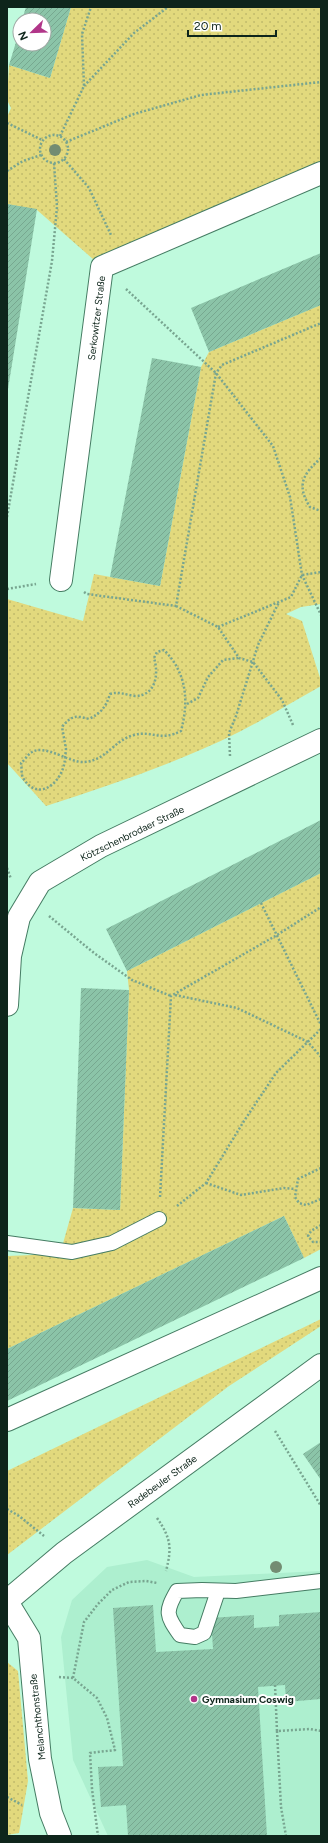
<svg xmlns="http://www.w3.org/2000/svg" width="328" height="1843" font-family="Figtree,sans-serif">
<defs>
<pattern id="park-dots" width="8" height="8" patternUnits="userSpaceOnUse"><rect width="8" height="8" fill="#e2d97d"/><path d="M2 2h.1M6 6h.1" fill="none" stroke="#c1ba6b" stroke-width="1.8" stroke-linecap="round"/></pattern>
<pattern id="building-hatch" width="6" height="6" patternUnits="userSpaceOnUse"><rect width="6" height="6" fill="#8bc4a8"/><path d="M-1 1l2-2M0 6l6-6M5 7l2-2" fill="none" stroke="#77a890"/></pattern>
</defs>
<rect width="100%" height="100%" fill="#bffadd"/>
<polygon fill="#adefcf" points="147,1560 194,1577 321,1571 321,1836 108,1836 73,1760 61,1637 72,1600 107,1567"/>
<g fill="url(#park-dots)">
<polygon points="71,7 321,7 321,173 102,267 37,210 7,204 7,117 11,108 7,100 9,65 50,78"/>
<path d="M321 305V604L301 607 286 614 302 621 321 681V686C294 701 267 718 239 732 177 763 111 785 46 806L7 763V599L83 621 94 574 160 586 201 367 209 352Z"/>
<polygon points="321,873 321,1249 304,1258 284,1216 7,1349 7,1256 60,1254 73,1208 120,1210 129,990 127,971"/>
<polygon points="321,1319 321,1326 229,1386 7,1555 7,1471"/>
<polygon points="7,1662 18,1671 28,1781 19,1833 7,1835"/>
</g>
<g fill="url(#building-hatch)">
<polygon points="26,7 71,7 50,78 9,65 20,29 20,44 44,44 44,20 22,20"/>
<polygon points="7,204 37,209 8,389 7,389"/>
<polygon points="321,253 321,305 209,352 191,308"/>
<polygon points="152,358 201,367 160,586 110,577"/>
<polygon points="321,820 321,873 127,971 106,929"/>
<polygon points="81,988 129,990 120,1210 73,1208"/>
<polygon points="284,1216 304,1258 7,1401 7,1349"/>
<polygon points="321,1442 321,1480 303,1454"/>
<polygon points="153,1605 156,1652 213,1649 211,1618 254,1615 254,1628 279,1626 279,1615 321,1612 321,1699 286,1702 285,1685 258,1687 267,1836 128,1836 126,1805 101,1807 98,1767 123,1766 113,1608"/>
</g>
<g fill="none" stroke-linecap="round" stroke-linejoin="round">
<g stroke="#457c63" stroke-width="16">
<g id="lane">
<polyline points="7,1243 72,1252 112,1243 159,1219"/>
<path d="M218 1591 204 1633 195 1637 180 1635C166 1615 165 1612 177 1591L202 1590 236 1591 321 1581"/>
</g>
</g>
<g stroke="#457c63" stroke-width="24">
<g id="street">
<polyline points="61,580 102,267 321,173"/>
<polyline points="7,1005 10,956 19,917 40,882 101,846 321,740"/>
<polyline points="7,1420 321,1278"/>
<polyline points="7,1601 64,1553 321,1365"/>
<polyline points="7,1602 29,1638 40,1759 51,1813 60,1836"/>
</g>
</g>
<g stroke="#78a590" stroke-width="2.5" stroke-dasharray="2 2" stroke-linecap="butt">
<polyline points="84,86 134,33 168,7"/>
<polyline points="7,123 42,140"/>
<circle cx="54" cy="149" r="14"/>
<polyline points="60,136 84,86 82,34 91,7"/>
<polyline points="66,142 134,114 201,95 321,82"/>
<polyline points="64,159 89,188 111,235"/>
<polyline points="7,171 23,161 41,155"/>
<polyline points="126,289 216,373 273,446 290,497 302,575 321,615"/>
<path d="M321 458C303 474 296 485 310 507L321 511"/>
<polyline points="7,517 52,261 57,207 54,163"/>
<polyline points="7,589 36,584"/>
<polyline points="84,592 87,594 176,606 216,373 222,365 321,323"/>
<polyline points="176,606 218,627 239,658 253,662 282,700 293,725"/>
<polyline points="218,627 291,597 302,575 321,572"/>
<polyline points="187,704 198,698 208,677 223,660 239,658"/>
<polyline points="230,756 229,733 236,716 258,645 279,602"/>
<path d="M65 758 66 749 62 727C71 716 75 715 89 719 101 713 106 707 110 694 119 691 126 695 135 696 156 696 159 674 154 658L157 652 164 650C187 673 189 701 181 731 160 742 152 730 134 735 114 740 106 761 84 762 69 763 46 744 32 752 28 754 25 760 21 763 22 768 21 774 23 778 39 804 64 781 65 758"/>
<polyline points="7,868 11,879"/>
<polyline points="261,903 321,1025"/>
<polyline points="49,916 94,953 132,980 171,996"/>
<polyline points="175,995 237,1008 308,1042 321,1057"/>
<polyline points="321,1168 298,1179 295,1197 299,1203 306,1205 321,1199"/>
<polyline points="206,1183 241,1195 284,1188 295,1189"/>
<polyline points="160,1197 171,996 277,935 321,907"/>
<polyline points="177,1206 206,1183 244,1121 276,1073 321,1029"/>
<polyline points="321,1225 311,1231 308,1236 313,1242 321,1242"/>
<polyline points="275,1431 321,1506"/>
<polyline points="7,1509 19,1516 44,1536"/>
<path d="M157 1518C171 1538 172 1548 166 1571"/>
<polyline points="59,1677 73,1678 97,1698 107,1718 115,1750 90,1753 92,1789 98,1836"/>
<polyline points="73,1678 84,1622 98,1604 112,1590 129,1582 146,1581 157,1583"/>
<polyline points="275,1685 277,1731 310,1729 321,1731"/>
<polyline points="277,1731 281,1807 286,1836"/>
<polyline points="7,1797 22,1805"/>
</g>
<use href="#lane" stroke="#fff" stroke-width="14"/>
<use href="#street" stroke="#fff" stroke-width="22"/>
</g>
<g fill="#738c72">
<circle cx="55" cy="150" r="6"/>
<circle cx="276" cy="1567" r="6"/>
</g>
<circle fill="#b13689" stroke="#fff" stroke-width="1.5" cx="194" cy="1699" r="4"/>
<g text-anchor="middle" stroke-width="4" stroke-linejoin="round" paint-order="stroke">
<g font-size="10" fill="#0e251b" stroke="#fff">
<text transform="translate(96 318) rotate(-83)" y="4">Serkowitzer Straße</text>
<text transform="translate(132 833) rotate(-26)" y="4">Kötzschenbrodaer Straße</text>
<text transform="translate(162 1481) rotate(-36)" y="4">Radebeuler Straße</text>
<text transform="translate(37 1717) rotate(-96)" y="4">Melanchthonstraße</text>
</g>
<g font-size="10" font-weight="bold" fill="#0e251b" stroke="#fff" text-anchor="start">
<text x="202" y="1703">Gymnasium Coswig</text>
</g>
</g>
<rect width="328" height="1843" fill="none" stroke="#0e251b" stroke-width="16"/>
<g transform="translate(32 32) rotate(247)"><circle r="19" fill="#ffffff" stroke="#9fa8a4"/>
<path d="M0-3L7 15L0 10L-7 15Z" fill="#b13689"/>
<text y="-6" font-size="11" font-weight="bold" text-anchor="middle" fill="#0e251b">N</text>
</g>
<path d="M188 30v6h88v-6" fill="none" stroke="#0e251b" stroke-width="2"/>
<text x="194" y="30" font-size="12" fill="#0e251b" stroke="#ffffff" stroke-width="3" paint-order="stroke">20 m</text>
</svg>
